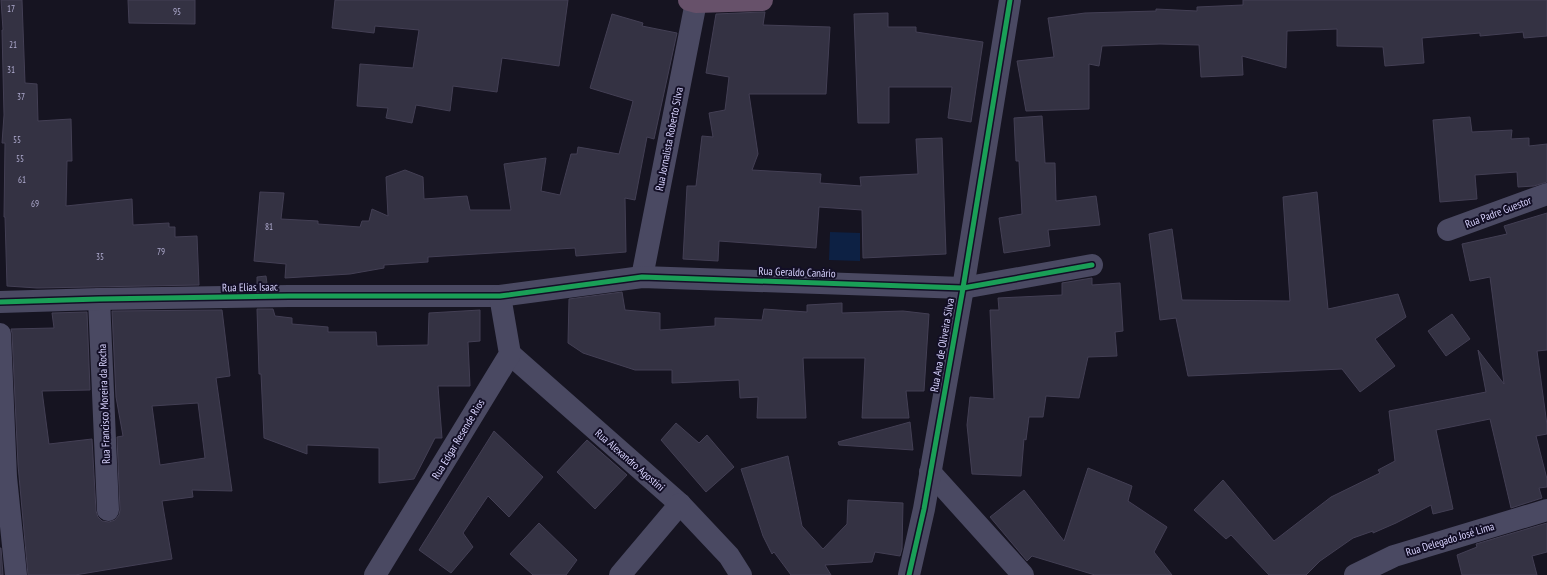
<svg xmlns="http://www.w3.org/2000/svg" width="1547" height="575" font-family="'PT Sans Narrow',sans-serif">
<rect width="100%" height="100%" fill="#161421"/>
<polygon fill="#0d2144" points="830,232 860,233 860,261 829,260"/>
<g fill="#343243" stroke="#433f54" fill-rule="evenodd">
<polygon points="1,0 22,0 25,83 37,84 38,121 71,119 72,161 67,161 66,206 132,199 133,225 169,223 169,227 175,227 175,237 197,236 199,285 37,288 7,286 5,217 4,217 5,143 2,143 4,115 2,30 3,30"/>
<polygon points="128,0 195,0 195,24 129,23"/>
<polygon points="335,0 568,0 559,66 502,58 497,92 453,86 450,111 416,105 412,123 386,118 388,108 357,106 360,64 413,68 419,30 375,26 374,33 332,28"/>
<polygon points="1243,0 1547,0 1547,36 1524,38 1523,32 1480,36 1480,33 1422,38 1424,63 1385,66 1383,47 1337,46 1337,29 1287,31 1286,68 1242,56 1243,75 1201,77 1199,45 1160,44 1102,46 1099,66 1089,64 1089,109 1026,111 1017,61 1054,57 1048,18 1085,13 1156,11 1156,9 1197,11 1197,7 1243,5"/>
<polygon points="762,12 765,12 763,25 830,27 826,94 749,94 758,154 752,170 821,174 820,183 861,186 860,177 918,174 916,139 942,138 946,254 863,258 862,210 819,207 816,248 719,241 718,261 683,259 687,186 696,186 702,136 713,137 709,113 725,110 729,77 706,73 716,14"/>
<polygon points="888,13 888,27 916,27 916,32 983,42 971,122 948,118 952,87 889,87 889,123 858,123 854,14"/>
<polygon points="612,14 643,23 642,26 677,33 654,139 647,137 635,200 625,198 626,252 576,256 575,248 428,257 428,262 384,265 384,268 350,274 285,278 286,264 254,261 260,192 284,193 281,219 318,221 318,224 360,227 362,221 369,221 372,209 388,216 386,177 405,170 423,177 424,199 467,196 470,210 511,210 504,164 546,158 541,191 560,195 571,154 577,154 578,147 619,154 633,101 590,88"/>
<polygon points="1042,116 1045,163 1055,163 1056,201 1096,196 1100,225 1048,230 1050,246 1004,253 999,218 1022,214 1019,161 1016,161 1014,118"/>
<polygon points="1470,117 1472,132 1512,130 1511,139 1529,138 1529,146 1547,144 1547,182 1534,186 1518,187 1517,172 1475,175 1477,199 1440,202 1433,120"/>
<polygon points="1317,192 1328,309 1398,294 1406,317 1375,339 1395,366 1360,392 1342,369 1188,376 1176,318 1160,320 1149,234 1172,229 1182,300 1290,301 1283,197"/>
<polygon points="1547,213 1547,350 1537,351 1547,425 1547,434 1536,436 1547,479 1547,487 1539,488 1542,498 1511,508 1490,419 1436,430 1453,509 1433,514 1431,505 1396,523 1373,533 1373,531 1353,538 1320,561 1306,575 1269,575 1231,535 1226,539 1194,510 1223,480 1274,541 1331,497 1380,473 1378,470 1395,461 1389,411 1486,392 1478,350 1504,384 1490,277 1470,281 1462,244 1507,234 1504,226"/>
<polygon points="266,276 267,284 257,284 257,277"/>
<polygon points="1092,278 1092,285 1120,283 1123,331 1115,332 1117,356 1088,357 1079,398 1046,396 1043,417 1029,417 1026,440 1024,439 1021,476 972,474 967,425 970,397 994,399 990,310 999,310 998,298 1062,295 1062,283"/>
<polygon points="622,292 625,310 660,313 660,330 715,326 715,318 762,320 764,309 807,312 807,305 842,303 842,313 903,311 929,314 924,391 906,391 909,418 862,418 865,358 803,358 806,418 757,418 758,397 740,398 739,380 672,383 672,370 635,370 583,353 568,343 569,299"/>
<polygon points="257,309 273,309 275,316 292,318 292,324 328,327 328,332 376,332 377,346 428,345 429,313 480,310 480,341 468,342 470,386 438,386 442,438 435,438 414,479 379,483 379,448 307,445 307,454 264,438 261,374 259,374"/>
<path d="M222 310 230 376 216 378 232 491 192 490 193 497 162 501 172 559 75 575H28L18 465 12 333 11 329 54 328 52 313 87 312 90 390 42 391 49 444 92 439 96 511 98 517 102 521 109 522 115 520 119 515 120 510 117 437 123 436 116 397 112 311ZM198 403 205 458 160 465 152 406Z"/>
<polygon points="1452,314 1470,339 1446,356 1428,331"/>
<polygon points="910,422 913,450 839,445 838,442"/>
<polygon points="676,423 699,443 707,435 734,467 706,492 661,440"/>
<polygon points="494,431 543,477 509,517 488,496 463,533 473,547 451,573 419,550"/>
<polygon points="587,440 627,475 595,509 557,472"/>
<polygon points="788,456 802,526 823,549 847,524 848,500 903,503 902,549 900,556 875,552 872,562 825,565 831,575 791,575 774,552 772,554 763,536 741,469"/>
<polygon points="1088,468 1132,486 1128,501 1167,527 1154,552 1172,575 1095,575 1032,556 1027,561 990,517 1024,490 1064,541"/>
<polygon points="539,523 577,560 566,575 533,575 510,554"/>
<polygon points="1547,523 1547,552 1532,556 1537,575 1462,575 1457,555 1477,547 1476,544"/>
<polygon points="0,548 1,548 3,575 0,575"/>
</g>
<g fill="none" stroke-linecap="round" stroke-linejoin="round">
<g stroke="#4a4962" stroke-width="22">
<polyline points="1448,230 1547,194"/>
<polyline points="642,277 696,2"/>
<polyline points="99,299 108,510"/>
<polyline points="0,302 99,299 289,296 500,296 642,277 963,288 1092,265"/>
<polyline points="0,334 6,477 16,575"/>
<polyline points="510,354 680,504 729,556 741,575"/>
<polyline points="930,472 1023,575"/>
<polyline points="375,575 510,354 500,296"/>
<polyline points="620,575 680,504"/>
<polyline points="909,575 924,509 963,288 1010,0"/>
<polyline points="1355,575 1394,556 1547,510"/>
</g>
<polyline stroke="#67516a" stroke-width="22" points="689,0 696,2 762,0"/>
<g stroke="#130f26" stroke-width="8">
<g id="cycleway">
<polyline points="0,302 99,299 289,296 500,296 642,277 963,288 1092,265"/>
<polyline points="909,575 924,509 963,288 1010,0"/>
</g>
</g>
<use href="#cycleway" stroke="#1a9f57" stroke-width="5"/>
</g>
<g text-anchor="middle" stroke-width="4" stroke-linejoin="round" paint-order="stroke">
<g font-size="9" fill="#b0acd0">
<text x="11" y="12">17</text>
<text x="177" y="15">95</text>
<text x="13" y="48">21</text>
<text x="11" y="73">31</text>
<text x="21" y="100">37</text>
<text x="17" y="143">55</text>
<text x="20" y="162">55</text>
<text x="22" y="183">61</text>
<text x="35" y="207">69</text>
<text x="269" y="230">81</text>
<text x="161" y="255">79</text>
<text x="100" y="260">35</text>
</g>
<g font-size="11" fill="#d9d4ff" stroke="#130f26">
<text transform="translate(669 139) rotate(-79)" y="4">Rua Jornalista Roberto Silva</text>
<text transform="translate(1498 212) rotate(-21)" y="4">Rua Padre Guestor</text>
<text transform="translate(797 272) rotate(2)" y="4">Rua Geraldo Canário</text>
<text transform="translate(250 287) rotate(-1)" y="4">Rua Elias Isaac</text>
<text transform="translate(942 345) rotate(-80)" y="4">Rua Ana de Oliveira Silva</text>
<text transform="translate(104 404) rotate(-92)" y="4">Rua Francisco Moreira da Rocha</text>
<text transform="translate(458 439) rotate(-59)" y="4">Rua Edgar Resende Rios</text>
<text transform="translate(630 460) rotate(41)" y="4">Rua Alexandro Agostini</text>
<text transform="translate(1450 539) rotate(-17)" y="4">Rua Delegado José Lima</text>
</g>
</g>
</svg>
